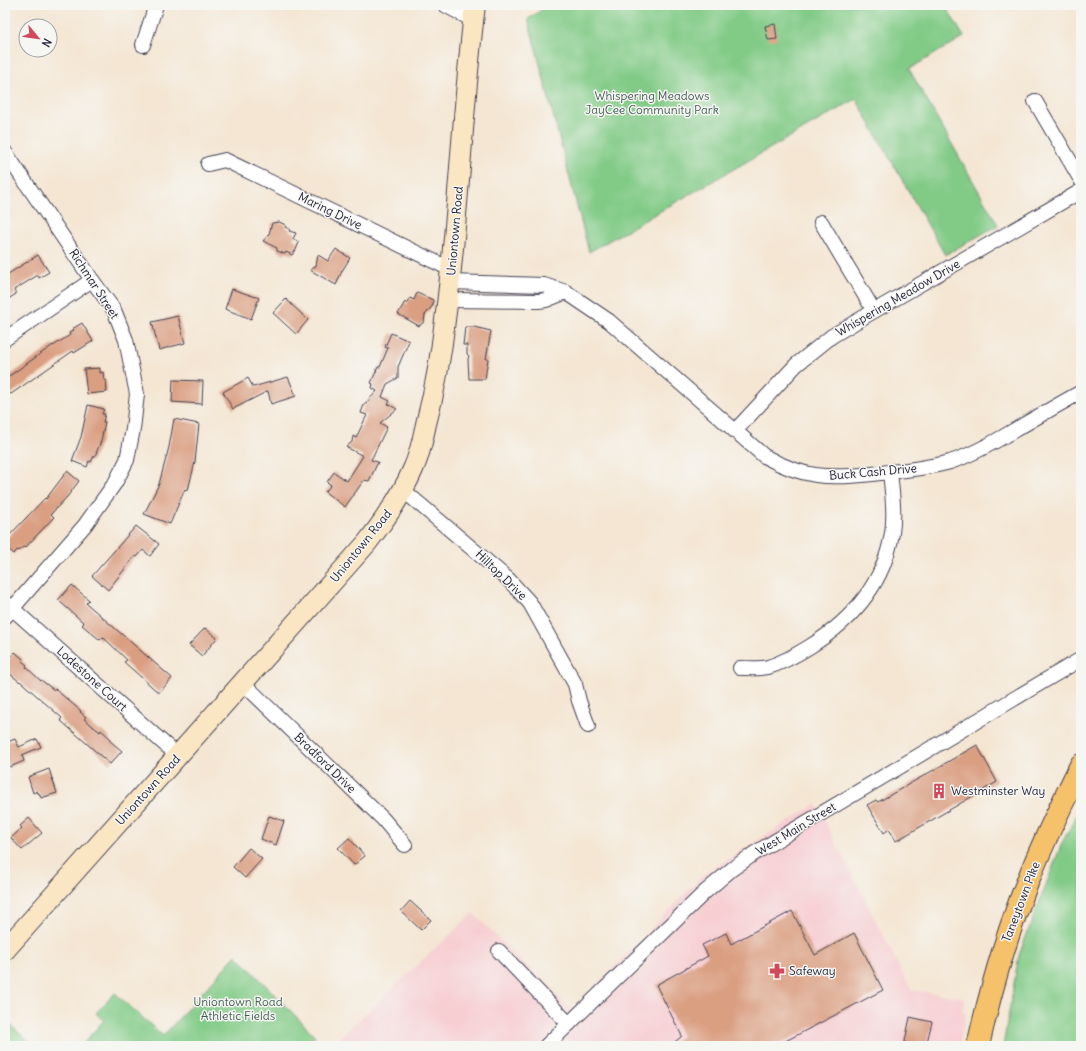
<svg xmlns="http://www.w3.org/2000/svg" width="1086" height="1051" font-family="Delius,sans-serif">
<rect width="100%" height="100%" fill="#f6f6f2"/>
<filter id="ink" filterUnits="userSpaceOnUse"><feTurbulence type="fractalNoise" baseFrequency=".025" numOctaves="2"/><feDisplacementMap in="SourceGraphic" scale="8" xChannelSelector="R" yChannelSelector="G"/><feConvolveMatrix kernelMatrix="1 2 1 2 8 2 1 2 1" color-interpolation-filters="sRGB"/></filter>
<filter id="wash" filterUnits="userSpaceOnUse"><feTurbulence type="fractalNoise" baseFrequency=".012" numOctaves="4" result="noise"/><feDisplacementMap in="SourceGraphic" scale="16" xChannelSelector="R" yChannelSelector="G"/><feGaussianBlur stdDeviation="0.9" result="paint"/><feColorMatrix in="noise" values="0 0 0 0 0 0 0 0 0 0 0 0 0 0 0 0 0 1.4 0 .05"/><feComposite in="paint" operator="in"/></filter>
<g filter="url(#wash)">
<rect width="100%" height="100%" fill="#f4e6d3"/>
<g fill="#f7cfd3">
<polygon points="816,804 911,990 965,998 962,1011 966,1012 960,1046 331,1046 473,913 572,1011 703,875"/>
<polygon points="315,1036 325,1046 305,1046"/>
</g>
<g fill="#82cb87" stroke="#527661">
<polygon points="549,5 945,5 964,37 909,69 998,225 945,255 856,99 589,252 528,19"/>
<polygon points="1081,807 1081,1046 1003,1046 1019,955 1062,843"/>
<polygon points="236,955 315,1036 305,1046 81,1046 104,1020 96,1013 115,993 163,1036"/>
<polygon points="5,1020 34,1046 5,1046"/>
</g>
<g id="blocks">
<g fill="#da9e81">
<polygon points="775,24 777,39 768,40 765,26"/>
<polygon points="279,222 286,225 285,227 290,229 289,231 296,233 293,239 299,242 296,250 292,255 286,252 285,254 277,251 277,248 263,241 269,234 272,223"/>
<polygon points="336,249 350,258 342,271 336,285 310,270 316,266 318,255 328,261"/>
<polygon points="38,255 49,272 39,278 38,275 14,290 16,294 5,301 5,276"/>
<polygon points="232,289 259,298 251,319 225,309"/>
<polygon points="417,293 433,300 433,305 425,315 424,322 419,326 398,314 405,302 407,304 410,298 414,300"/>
<polygon points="286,299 308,320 296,334 273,313"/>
<polygon points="178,316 185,343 159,350 152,322"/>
<polygon points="82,323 93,341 74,353 73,351 11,394 10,393 5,397 5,379 53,345 53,346 70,335 69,333 74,330 72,329"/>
<polygon points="465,327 474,327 491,331 486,359 488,359 485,379 469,379 468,359 469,356 467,354 467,345 463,345"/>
<polygon points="391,333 409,341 398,367 398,378 387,384 382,397 390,401 388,404 397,409 380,423 387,427 371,460 378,462 369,481 364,480 345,507 325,492 331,485 327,482 334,472 347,481 363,456 346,447 352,442 353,436 356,438 367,415 361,413 364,405 377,391 372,388 373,384 371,383 378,367 380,367 388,348 385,347"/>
<polygon points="100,368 100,373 103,372 104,380 106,380 107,392 87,394 84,369"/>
<polygon points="288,377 296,396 271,404 268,391 233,409 223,392 248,378 253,387"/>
<polygon points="173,380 203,381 202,404 172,402"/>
<polygon points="88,405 104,409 102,414 105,414 103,422 105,422 101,441 95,456 94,456 91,462 89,461 87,467 72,461 81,437"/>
<polygon points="174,419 199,424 195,462 188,490 185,489 170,524 144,514 159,484 169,447"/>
<polygon points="67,471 79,481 67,497 51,514 54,517 25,548 23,547 19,551 17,550 14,554 5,546 5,540 45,498 46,499"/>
<polygon points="136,526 159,544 150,556 143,550 137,557 135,556 108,590 92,576"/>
<polygon points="72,585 89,600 86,603 172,678 159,693 124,662 127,660 103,637 100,640 82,625 84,623 58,600"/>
<polygon points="205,628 217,638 202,656 189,645"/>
<polygon points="15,652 23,659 22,661 27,665 26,667 41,681 41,680 54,690 55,689 81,711 80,712 86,717 84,719 100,732 101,730 110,738 109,740 122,751 110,764 60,720 62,718 20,681 20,682 5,670 5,664"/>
<polygon points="15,739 19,747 37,739 41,747 22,755 24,761 10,767 8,762 5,763 5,743"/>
<polygon points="977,745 997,782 896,841 889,829 884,833 867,805 876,800 878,802"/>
<polygon points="49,769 57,793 41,798 39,793 37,793 37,791 33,793 28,777"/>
<polygon points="269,816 284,821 276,845 261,839"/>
<polygon points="29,818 42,833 22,850 11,838 22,828 20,826"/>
<polygon points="349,838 365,856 354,865 338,848"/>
<polygon points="249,848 262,859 245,878 233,867"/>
<polygon points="410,901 431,920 421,930 401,911"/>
<polygon points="792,911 815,955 854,933 883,990 776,1046 670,1046 682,1036 656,985 708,956 702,945 726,933 731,944"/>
<polygon points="910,1017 932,1022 926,1046 904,1046"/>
</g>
</g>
</g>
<g filter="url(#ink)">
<use href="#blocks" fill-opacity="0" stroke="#423f52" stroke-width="1"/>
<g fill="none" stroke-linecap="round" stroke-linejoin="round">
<g stroke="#423f52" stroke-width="16">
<g id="street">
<polyline points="445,5 473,20"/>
<polyline points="143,45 156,5"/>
<polyline points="1035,101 1081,180"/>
<polyline points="5,152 92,280 114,310 126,340 137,394 133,429 127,460 115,483 85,525 5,617"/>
<polyline points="208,164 225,160 452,270"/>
<polyline points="821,222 874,311"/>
<path d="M450 282 544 285 566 292 609 321 764 456C803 478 828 479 872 474 898 471 924 469 950 462 972 455 993 443 1013 431 1035 418 1058 405 1081 392"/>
<polyline points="448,300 538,301 546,300 566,292"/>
<polyline points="5,339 92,280"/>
<polyline points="735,431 796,365 832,336 874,311 1081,191"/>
<polyline points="403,490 508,579 530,603 575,684 579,701 588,726"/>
<polyline points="5,602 178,756"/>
<path d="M740 668C749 668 759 669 768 667 782 663 796 655 809 647 851 621 884 584 892 533 895 513 892 492 890 472"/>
<polyline points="243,683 383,819 405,845"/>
<polyline points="499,951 569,1024"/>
<polyline points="546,1046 705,892 732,869 755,853 1081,659"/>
</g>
</g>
<g stroke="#423f52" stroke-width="22">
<path id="secondary" d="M5 950 366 544C385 520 402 496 414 467 420 454 423 438 426 424 435 390 441 355 445 320 459 216 462 110 475 5"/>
</g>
<g stroke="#423f52" stroke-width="24">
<path id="highway" d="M978 1046C991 988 1007 933 1029 878 1044 839 1063 802 1081 765"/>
</g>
<use href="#street" stroke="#fff" stroke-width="14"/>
<use href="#secondary" stroke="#fbe6c4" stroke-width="20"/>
<use href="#highway" stroke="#f5c16b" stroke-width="22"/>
</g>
</g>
<defs>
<g id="building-bare" transform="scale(1.2)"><path d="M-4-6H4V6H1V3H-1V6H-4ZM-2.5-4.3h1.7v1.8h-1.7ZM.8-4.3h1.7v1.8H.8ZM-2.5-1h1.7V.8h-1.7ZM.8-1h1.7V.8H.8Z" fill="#d1495b" stroke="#f6f6f2" stroke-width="2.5" paint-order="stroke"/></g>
<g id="pharmacy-bare" transform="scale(1.2)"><path d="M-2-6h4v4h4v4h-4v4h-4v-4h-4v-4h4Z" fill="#d1495b" stroke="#f6f6f2" stroke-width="2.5" paint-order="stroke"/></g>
</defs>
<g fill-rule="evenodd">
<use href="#building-bare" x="939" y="791"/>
<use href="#pharmacy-bare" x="777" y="971"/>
</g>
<g text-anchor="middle" stroke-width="3" stroke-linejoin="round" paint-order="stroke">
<g font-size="12" fill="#445d56" stroke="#f6f6f2">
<text x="652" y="100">Whispering Meadows<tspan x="652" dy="14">JayCee Community Park</tspan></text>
<text x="238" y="1006">Uniontown Road<tspan x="238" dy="14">Athletic Fields</tspan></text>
</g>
<g font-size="12" fill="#22223b" stroke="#f6f6f2">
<text transform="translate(330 211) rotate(26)" y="4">Maring Drive</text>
<text transform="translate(455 231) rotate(-85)" y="4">Uniontown Road</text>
<text transform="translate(94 284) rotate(57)" y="4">Richmar Street</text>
<text transform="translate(898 298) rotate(-30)" y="4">Whispering Meadow Drive</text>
<text transform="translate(873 472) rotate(-5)" y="4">Buck Cash Drive</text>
<text transform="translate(361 546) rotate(-51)" y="4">Uniontown Road</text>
<text transform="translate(501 575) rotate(44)" y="4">Hilltop Drive</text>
<text transform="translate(92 679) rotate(42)" y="4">Lodestone Court</text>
<text transform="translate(325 763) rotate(44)" y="4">Bradford Drive</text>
<text transform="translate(148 790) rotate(-48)" y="4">Uniontown Road</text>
<text transform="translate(796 829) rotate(-31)" y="4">West Main Street</text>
<text transform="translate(1021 902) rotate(-69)" y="4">Taneytown Pike</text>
</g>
<g font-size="12" fill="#22223b" stroke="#f6f6f2" text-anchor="start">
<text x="951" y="795">Westminster Way</text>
<text x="789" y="975">Safeway</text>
</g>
</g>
<rect width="1086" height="1051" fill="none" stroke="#f6f6f2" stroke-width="20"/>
<g transform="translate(38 38) rotate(119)"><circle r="19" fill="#f6f6f2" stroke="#a1a1a9"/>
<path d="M0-3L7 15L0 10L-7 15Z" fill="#d1495b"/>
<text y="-6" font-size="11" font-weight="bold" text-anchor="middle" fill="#22223b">N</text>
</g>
</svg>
